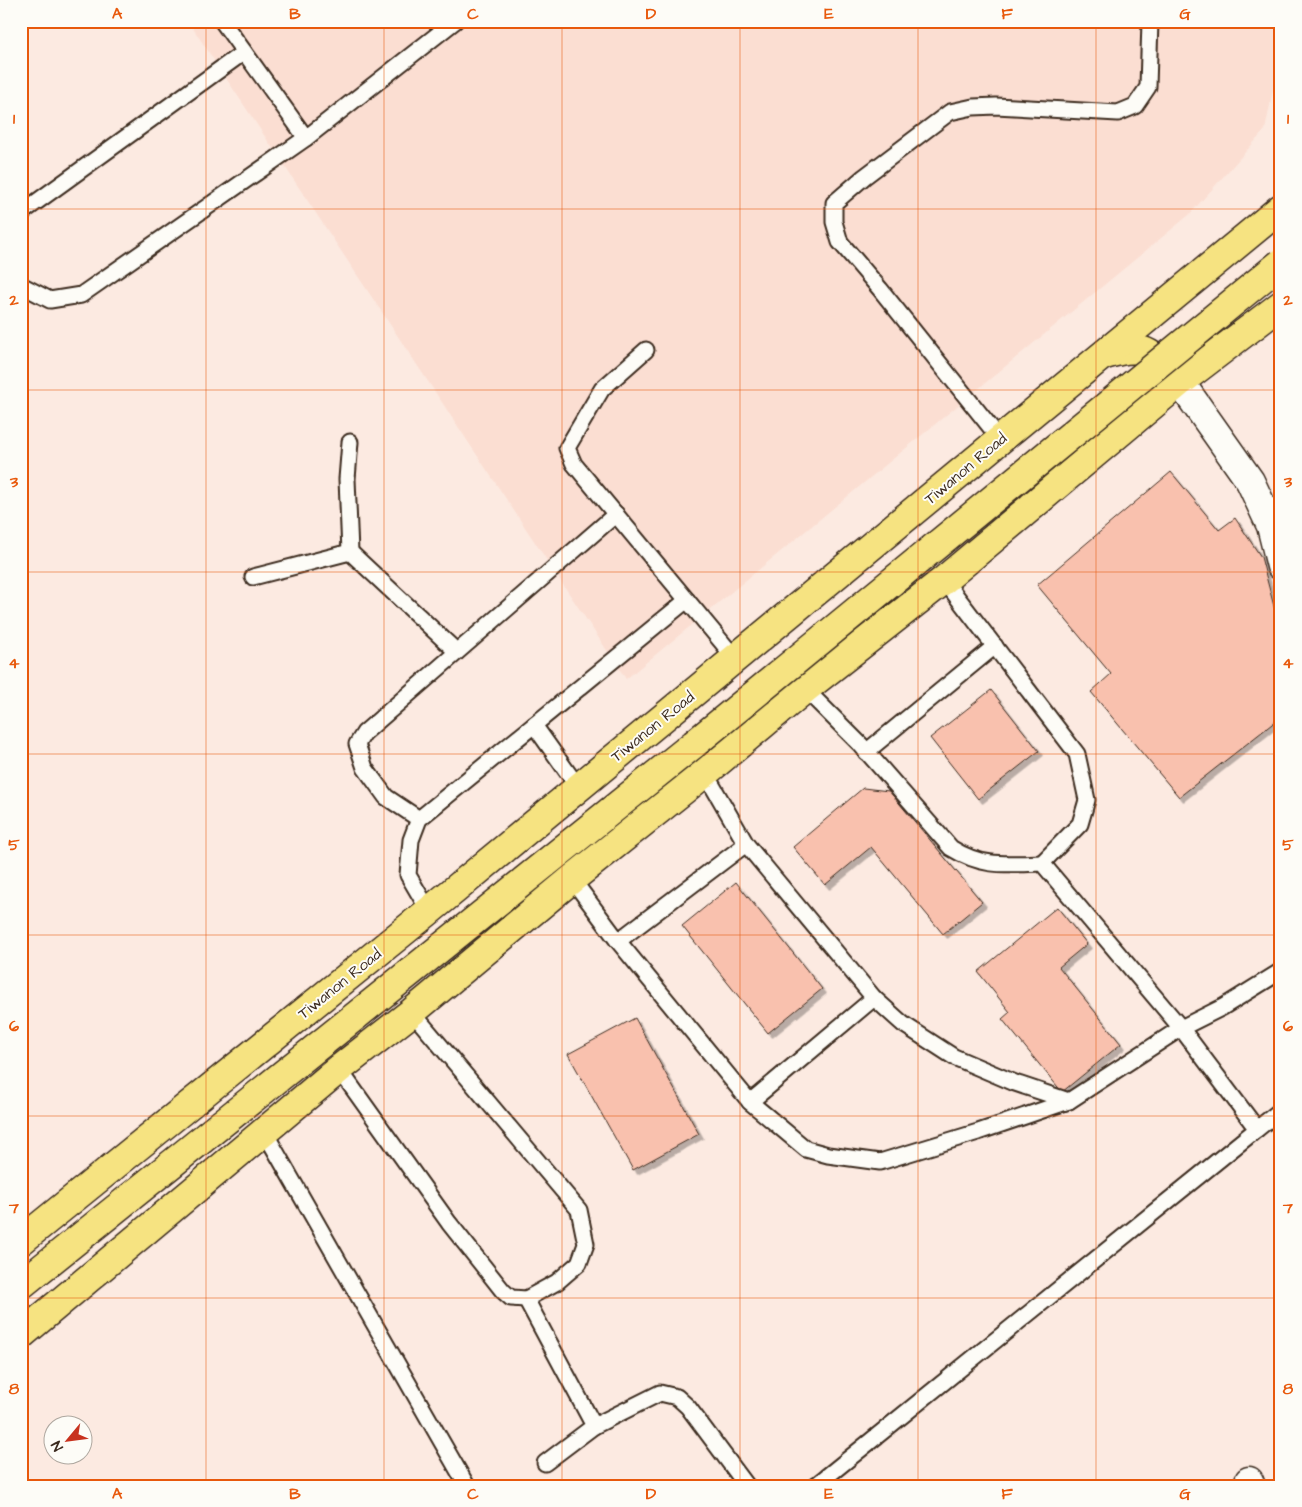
<svg xmlns="http://www.w3.org/2000/svg" width="1302" height="1507" font-family="'Architects Daughter',sans-serif">
<defs>
<filter id="shadow"><feDropShadow dx="4.5" dy="4.5" stdDeviation="0" flood-color="#0004"/></filter>
</defs>
<rect width="100%" height="100%" fill="#fceae1"/>
<filter id="ink" filterUnits="userSpaceOnUse"><feTurbulence type="fractalNoise" baseFrequency=".02" numOctaves="2"/><feDisplacementMap in="SourceGraphic" scale="10" xChannelSelector="R" yChannelSelector="G"/><feConvolveMatrix kernelMatrix="1 2 1 2 8 2 1 2 1" color-interpolation-filters="sRGB"/></filter>
<g filter="url(#ink)">
<polygon fill="#fbded2" points="188,21 1275,21 1281,36 1281,50 1265,130 1189,215 626,679"/>
<g fill="#f9c1ae" stroke="#3b2a1e" filter="url(#shadow)">
<polygon points="1171,472 1219,530 1235,518 1261,557 1281,633 1281,717 1179,797 1091,692 1111,674 1037,585"/>
<polygon points="991,690 1039,751 978,799 930,738"/>
<polygon points="863,788 889,791 982,902 943,934 871,847 825,885 793,847"/>
<polygon points="736,882 822,989 768,1033 682,926"/>
<polygon points="1057,907 1087,944 1059,967 1121,1044 1062,1092 1002,1019 1010,1012 978,972"/>
<polygon points="635,1018 699,1134 633,1170 568,1054"/>
</g>
<g fill="none" stroke-linecap="round" stroke-linejoin="round">
<g stroke="#3b2a1e" stroke-width="19">
<g id="lane">
<polyline points="222,21 306,138 455,21"/>
<polyline points="21,215 24,211 244,52"/>
<polyline points="21,285 50,300 81,295 306,138"/>
<polyline points="646,350 602,389 567,448 574,464 735,658"/>
<polyline points="1000,439 880,289 840,242 834,222 834,203 864,177 950,112 973,107 996,106 1118,113 1135,106 1148,87 1150,21"/>
<polyline points="350,442 347,479 350,552"/>
<polyline points="253,577 350,552 457,652"/>
<polyline points="944,580 1077,754 1087,800 1080,824 1042,863"/>
<path d="M805 689 860 744 951 848C983 868 1006 864 1042 863L1181 1028 1257 1129 815 1486"/>
<polyline points="534,725 578,787"/>
<polyline points="866,752 995,646"/>
<polyline points="419,819 386,797 365,768 357,744 364,733 616,514"/>
<polyline points="572,879 618,941 750,1102 874,998 746,844 705,773"/>
<polyline points="429,911 408,875 411,840 419,819 687,600"/>
<polyline points="618,941 746,844"/>
<polyline points="874,998 903,1024 954,1057 1015,1083 1069,1101"/>
<polyline points="339,1069 449,1223 503,1291 511,1298 526,1299 557,1282 579,1263 586,1244 579,1210 412,1012"/>
<polyline points="750,1102 806,1149 828,1155 880,1162 978,1132 1069,1101 1181,1028 1223,1007 1281,971"/>
<polyline points="1257,1129 1281,1110"/>
<polyline points="264,1131 467,1486"/>
<polyline points="526,1299 594,1426 545,1463"/>
<polyline points="594,1426 660,1393 677,1397 688,1407 747,1486"/>
</g>
</g>
<g stroke="#3b2a1e" stroke-width="31">
<g id="street">
<polyline points="1180,382 1250,481 1271,526 1281,566"/>
<polyline points="1249,1481 1251,1486"/>
</g>
</g>
<g stroke="#3b2a1e" stroke-width="31">
<g id="primary">
<path d="M1105 355C1145 342 1149 352 1178 379"/>
<polyline points="21,1241 429,911 1281,208"/>
<polyline points="21,1285 694,744"/>
<polyline points="21,1335 339,1069 412,1012 572,879 705,773 805,689 944,580 1180,382 1281,305"/>
</g>
</g>
<use href="#lane" stroke="#fdfcf7" stroke-width="15"/>
<use href="#street" stroke="#fdfcf7" stroke-width="28"/>
<use href="#primary" stroke="#f6e381" stroke-width="28"/>
<g stroke="#3b2a1e" stroke-width="31" stroke-linecap="butt">
<polyline id="primary-bridge" points="694,744 1281,263"/>
</g>
<use href="#primary-bridge" stroke="#f6e381" stroke-width="28"/>
</g>
</g>
<path fill="none" stroke="#e8590c" stroke-width="1" stroke-opacity="0.55" d="M206 21V1486M384 21V1486M562 21V1486M740 21V1486M918 21V1486M1096 21V1486M21 209H1281M21 390H1281M21 572H1281M21 754H1281M21 935H1281M21 1116H1281M21 1298H1281"/>
<g text-anchor="middle" stroke-width="4" stroke-linejoin="round" paint-order="stroke">
<g font-size="16" fill="#3b2a1e" stroke="#fdfcf7">
<text transform="translate(965 468) rotate(-40)" y="6">Tiwanon Road</text>
<text transform="translate(652 726) rotate(-39)" y="6">Tiwanon Road</text>
<text transform="translate(339 983) rotate(-39)" y="6">Tiwanon Road</text>
</g>
</g>
<rect width="1302" height="1507" fill="none" stroke="#fdfcf7" stroke-width="55"/>
<g transform="translate(68 1440) rotate(241)"><circle r="24" fill="#fdfcf7" stroke="#afa8a0"/>
<path d="M0-4L9 19L0 12L-9 19Z" fill="#c8321e"/>
<text y="-8" font-size="14" font-weight="bold" text-anchor="middle" fill="#3b2a1e">N</text>
</g>
<rect x="28" y="28" width="1246" height="1452" fill="none" stroke="#e8590c" stroke-width="2"/>
<g font-size="16" text-anchor="middle" font-weight="bold" fill="#e8590c">
<text x="117" y="19">A</text>
<text x="295" y="19">B</text>
<text x="473" y="19">C</text>
<text x="651" y="19">D</text>
<text x="829" y="19">E</text>
<text x="1007" y="19">F</text>
<text x="1185" y="19">G</text>
<text x="14" y="124">1</text>
<text x="1288" y="124">1</text>
<text x="14" y="305">2</text>
<text x="1288" y="305">2</text>
<text x="14" y="487">3</text>
<text x="1288" y="487">3</text>
<text x="14" y="668">4</text>
<text x="1288" y="668">4</text>
<text x="14" y="850">5</text>
<text x="1288" y="850">5</text>
<text x="14" y="1031">6</text>
<text x="1288" y="1031">6</text>
<text x="14" y="1213">7</text>
<text x="1288" y="1213">7</text>
<text x="14" y="1394">8</text>
<text x="1288" y="1394">8</text>
<text x="117" y="1499">A</text>
<text x="295" y="1499">B</text>
<text x="473" y="1499">C</text>
<text x="651" y="1499">D</text>
<text x="829" y="1499">E</text>
<text x="1007" y="1499">F</text>
<text x="1185" y="1499">G</text>
</g>
</svg>
